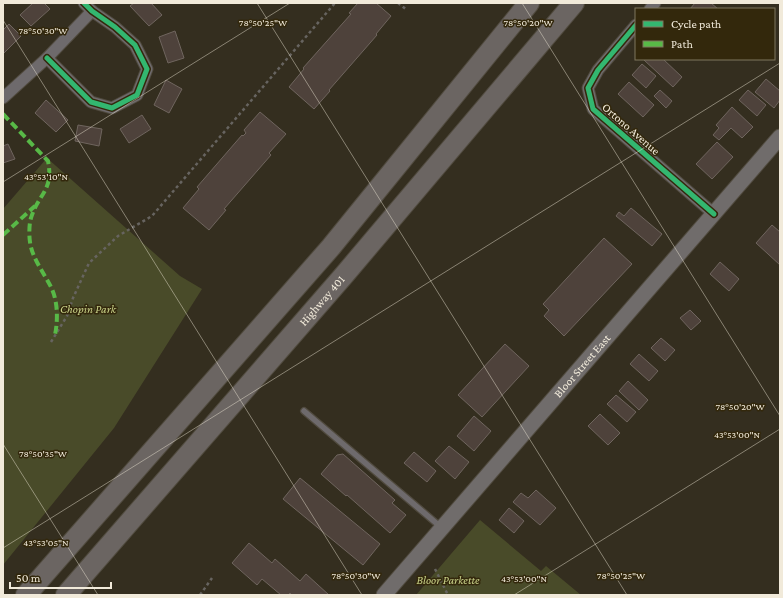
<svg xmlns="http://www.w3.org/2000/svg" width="783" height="598" font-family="'Crimson Pro',serif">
<rect width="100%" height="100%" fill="#342e1f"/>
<g fill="#494b29">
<polygon points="47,158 180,276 202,289 114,428 3,565 3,209"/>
<polygon points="480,520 541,571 546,566 581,595 416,595"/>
</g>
<g fill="#4e423b" stroke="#6f655e">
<polygon points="33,3 44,3 50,9 31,26 20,15"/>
<polygon points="134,3 151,3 162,15 149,26 130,6"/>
<polygon points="358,3 376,3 391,16 376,34 377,35 329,90 330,91 314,109 289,87 304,69 303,68 351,14 349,13"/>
<polygon points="695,3 711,3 718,9 690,9"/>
<polygon points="9,24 21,36 3,54 3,30"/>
<polygon points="175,31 184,58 168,63 159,37"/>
<polygon points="645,59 663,59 682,77 673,87 644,60"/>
<polygon points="642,64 656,76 646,88 632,75"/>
<polygon points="766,79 780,91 780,100 774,108 755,92"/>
<polygon points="166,80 182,89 169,113 154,105"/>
<polygon points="629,82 654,105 643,117 618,94"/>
<polygon points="660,90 672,101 666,108 654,96"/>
<polygon points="748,90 766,105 757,116 739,100"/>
<polygon points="46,100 68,120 56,132 35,113"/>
<polygon points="732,107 753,127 742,138 731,128 719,140 713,135 719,128 716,125"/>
<polygon points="260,112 286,134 269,153 271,155 224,209 226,210 209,230 183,208 199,189 197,187 242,135 243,136 246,133 244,130"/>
<polygon points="142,115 151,129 129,143 120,129"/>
<polygon points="78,125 102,129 99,146 75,141"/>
<polygon points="717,142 733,157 712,179 696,164"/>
<polygon points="8,144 15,159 3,163 3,146"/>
<polygon points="631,208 662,234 652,246 616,216 619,212 624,216"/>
<polygon points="772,225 780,232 780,265 756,243"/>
<polygon points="604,238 632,264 564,336 544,316 549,310 543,304"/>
<polygon points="720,262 739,279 729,291 710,274"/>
<polygon points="690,310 701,321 691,330 680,318"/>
<polygon points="661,338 675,350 665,361 651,348"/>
<polygon points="505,344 529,366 482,417 458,395"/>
<polygon points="639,354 658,371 649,381 630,364"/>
<polygon points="628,381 648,400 639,410 619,391"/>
<polygon points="616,395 636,412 627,422 607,404"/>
<polygon points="600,414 620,433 608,445 588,426"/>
<polygon points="474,416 491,431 474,451 457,436"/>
<polygon points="449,446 469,462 455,479 435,461"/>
<polygon points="414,452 436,471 427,482 404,463"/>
<polygon points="343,454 395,500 392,503 406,515 390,533 347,495 346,496 321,474 337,455"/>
<polygon points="300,478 380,544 363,565 283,499"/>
<polygon points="536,490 556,508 540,525 513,502 521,493 528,498"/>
<polygon points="509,508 524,521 514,533 499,520"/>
<polygon points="249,543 272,563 275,559 300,581 306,574 329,595 292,595 290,593 288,595 281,595 262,579 257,585 232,563"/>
</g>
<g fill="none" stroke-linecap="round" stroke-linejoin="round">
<g stroke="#514b3f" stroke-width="8">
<polyline id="lane" points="304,411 442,528"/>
</g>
<g stroke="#514b3f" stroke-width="13">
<g id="street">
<polyline points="650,9 655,3"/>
<polyline points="636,25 598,70 588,88 593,109 714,214"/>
<polyline points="47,58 91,102 112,108 137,95 147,69 135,45 115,27 92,11 84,3"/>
<polyline points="3,98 47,58 92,11"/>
</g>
</g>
<g stroke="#514b3f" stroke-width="17">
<g id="secondary">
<path id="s1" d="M384 595 780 137"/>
</g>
</g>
<g stroke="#514b3f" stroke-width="22">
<g id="highway">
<polyline points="26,595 331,247 529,3"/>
<path id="s2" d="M66 595 345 274 574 3"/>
</g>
</g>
<g stroke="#676460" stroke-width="2.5" stroke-dasharray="3 3" stroke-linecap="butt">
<polyline points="398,3 407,10"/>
<polyline points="51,342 67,316 73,298 89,263 118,236 152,216 335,3"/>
<polyline points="435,569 448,595"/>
<polyline points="200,595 212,578"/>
</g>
<use href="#lane" stroke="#6e6a6c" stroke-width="5.5"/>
<use href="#street" stroke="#6e6a6c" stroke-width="11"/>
<use href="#secondary" stroke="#706c6b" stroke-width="15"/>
<use href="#highway" stroke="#6b6562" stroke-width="20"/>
<g stroke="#58b947" stroke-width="4" stroke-dasharray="8 4" stroke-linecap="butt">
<path d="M3 114 48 161C54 191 38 194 31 218 29 224 29 236 30 242 32 258 44 273 51 287 58 301 58 320 55 335"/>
<polyline points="3,235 35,206"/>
</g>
<g stroke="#33280c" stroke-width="8">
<g id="cycleway">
<polyline points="636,25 598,70 588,88 593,109 714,214"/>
<polyline points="47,58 91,102 112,108 137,95 147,69 135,45 115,27 92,11 84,3"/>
</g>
</g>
<use href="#cycleway" stroke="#33b770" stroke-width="5"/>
</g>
<path fill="none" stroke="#f1eada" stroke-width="1" stroke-opacity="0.45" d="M257 3 627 595M522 3 780 416M3 20 362 595M3 182 290 3M3 444 98 595M3 548 780 63M514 595 780 429"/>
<g text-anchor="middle" stroke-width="3" stroke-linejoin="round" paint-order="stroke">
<g font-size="12" fill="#f1eada" stroke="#33280c">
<text transform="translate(631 129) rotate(41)" y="4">Ortono Avenue</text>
<text dy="4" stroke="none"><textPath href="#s2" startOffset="390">Highway 401</textPath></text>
<text dy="4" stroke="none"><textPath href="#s1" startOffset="303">Bloor Street East</textPath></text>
</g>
<g font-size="12" font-style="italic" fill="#c9d289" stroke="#33280c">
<text x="88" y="313">Chopin Park</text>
<text x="448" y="584">Bloor Parkette</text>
</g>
</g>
<g font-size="10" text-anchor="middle" fill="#f1eada" stroke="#33280c" stroke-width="3" stroke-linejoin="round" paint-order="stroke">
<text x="263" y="26">78°50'25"W</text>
<text x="528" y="26">78°50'20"W</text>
<text x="43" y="34">78°50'30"W</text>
<text x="46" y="180">43°53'10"N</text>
<text x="740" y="410">78°50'20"W</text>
<text x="737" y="438">43°53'00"N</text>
<text x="43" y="457">78°50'35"W</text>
<text x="46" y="546">43°53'05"N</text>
<text x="356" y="579">78°50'30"W</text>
<text x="621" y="579">78°50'25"W</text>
<text x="524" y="582">43°53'00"N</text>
</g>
<rect width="783" height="598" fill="none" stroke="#f1eada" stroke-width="8"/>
<rect x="635" y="8" width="140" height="52" fill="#33280c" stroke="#7f765e"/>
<rect x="643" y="21" width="20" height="6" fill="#33b770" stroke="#7f765e"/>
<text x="671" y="28" font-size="12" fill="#f1eada">Cycle path</text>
<rect x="643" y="41" width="20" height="6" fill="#58b947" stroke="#7f765e"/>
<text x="671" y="48" font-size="12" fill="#f1eada">Path</text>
<path d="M10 582v6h101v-6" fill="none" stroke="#f1eada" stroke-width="2"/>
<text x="16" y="582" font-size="12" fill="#f1eada" stroke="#33280c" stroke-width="3" paint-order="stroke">50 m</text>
</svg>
